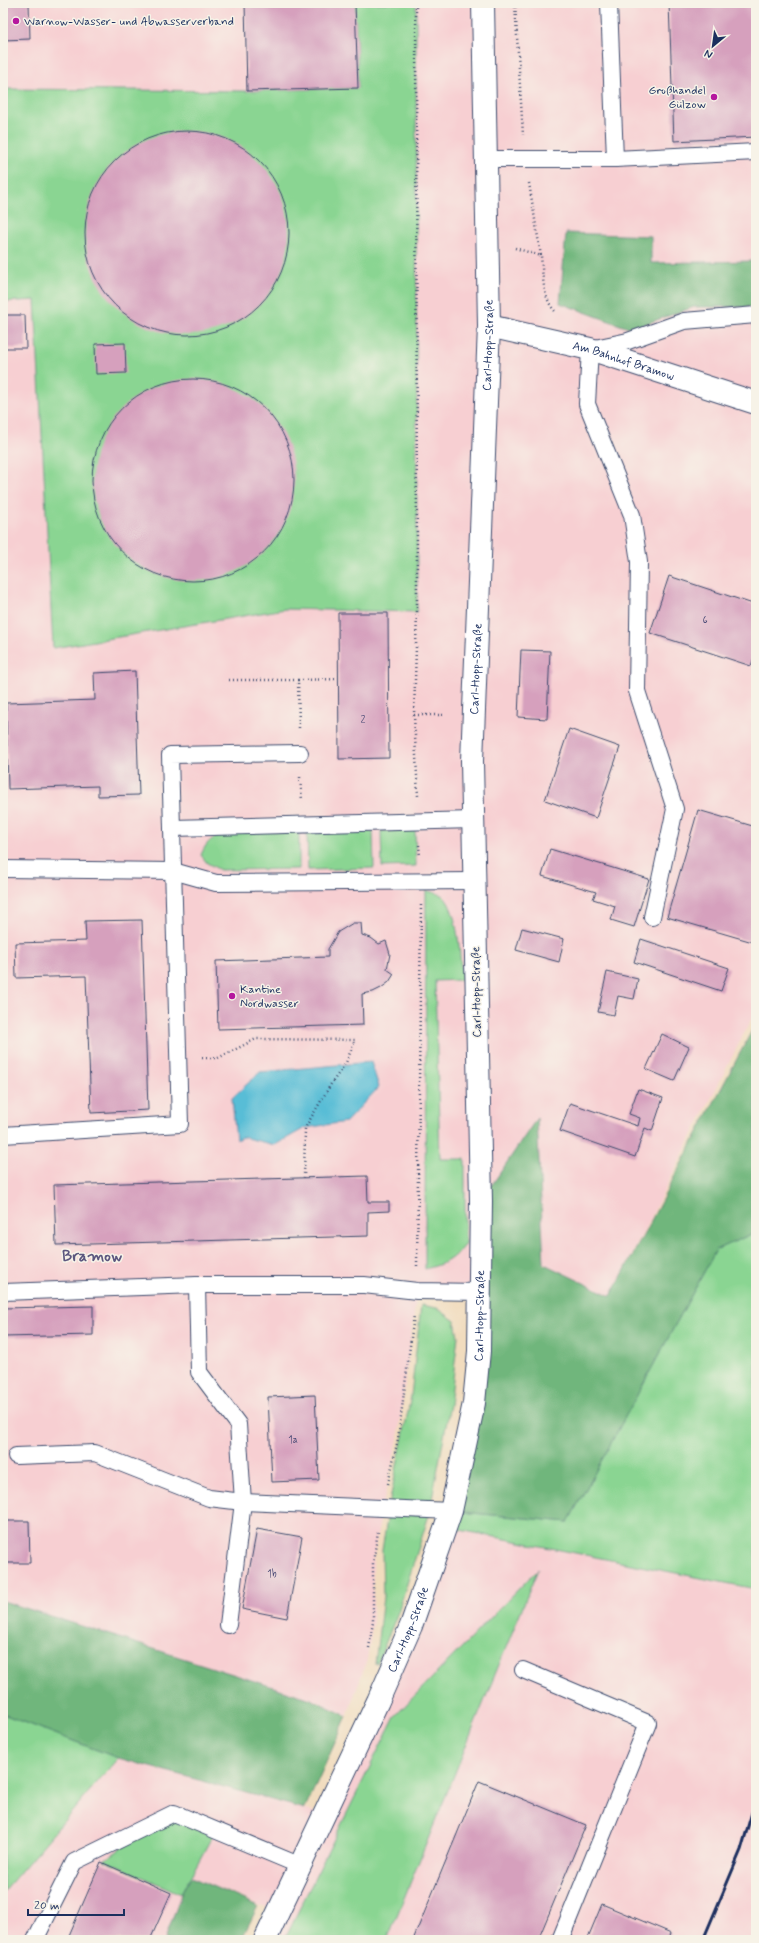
<svg xmlns="http://www.w3.org/2000/svg" width="759" height="1943" font-family="Mynerve,sans-serif">
<rect width="100%" height="100%" fill="#f7f3e8"/>
<filter id="ink" filterUnits="userSpaceOnUse"><feTurbulence type="fractalNoise" baseFrequency=".025" numOctaves="2"/><feDisplacementMap in="SourceGraphic" scale="8" xChannelSelector="R" yChannelSelector="G"/><feConvolveMatrix kernelMatrix="1 2 1 2 8 2 1 2 1" color-interpolation-filters="sRGB"/></filter>
<filter id="wash" filterUnits="userSpaceOnUse"><feTurbulence type="fractalNoise" baseFrequency=".012" numOctaves="4" result="noise"/><feDisplacementMap in="SourceGraphic" scale="16" xChannelSelector="R" yChannelSelector="G"/><feGaussianBlur stdDeviation="0.9" result="paint"/><feColorMatrix in="noise" values="0 0 0 0 0 0 0 0 0 0 0 0 0 0 0 0 0 1.4 0 .05"/><feComposite in="paint" operator="in"/></filter>
<g filter="url(#wash)">
<rect width="100%" height="100%" fill="#f1dcbe"/>
<g fill="#f7cfd2">
<polygon points="3,3 756,3 756,1010 611,1296 544,1264 537,1119 481,1292 417,1291 398,1439 382,1509 373,1562 373,1622 367,1660 347,1716 311,1699 3,1601"/>
<polygon points="445,1527 756,1589 756,1940 265,1940 278,1913 191,1877 181,1894 165,1940 3,1940 3,1892 118,1758 325,1815"/>
</g>
<g fill="#8ad592" stroke="#528278">
<polygon points="355,3 416,3 417,612 285,609 53,648 35,300 3,302 3,89 247,91 358,88"/>
<polygon points="415,830 416,866 382,867 381,831"/>
<polygon points="373,831 374,868 308,870 307,833"/>
<path d="M299 832V869L220 870 207 863 201 855C204 848 207 842 214 838 231 829 278 832 299 832Z"/>
<path d="M426 890C430 892 439 893 443 896 459 911 460 959 462 980L435 981 440 1159H465V1244C453 1260 444 1264 425 1269Z"/>
<polygon points="756,1232 756,1589 445,1527 451,1511 568,1522 716,1250"/>
<polygon points="421,1305 437,1308 455,1321 458,1336 450,1405 431,1504 389,1505 411,1396"/>
<polygon points="388,1514 429,1515 398,1612 378,1662 375,1664 383,1597 382,1550"/>
<polygon points="538,1569 387,1940 284,1940 395,1716"/>
<polygon points="3,1714 118,1758 3,1892"/>
<polygon points="174,1813 215,1831 181,1894 104,1860"/>
</g>
<g fill="#6fb67c" stroke="#45726d">
<polygon points="566,233 651,236 651,263 756,261 756,307 694,307 631,329 560,303"/>
<polygon points="756,1023 756,1232 716,1250 568,1522 451,1511 474,1403 481,1201 537,1118 544,1264 611,1296"/>
<polygon points="3,1601 311,1699 347,1716 305,1809 118,1758 3,1714"/>
<polygon points="191,1877 258,1906 241,1940 165,1940 181,1894"/>
</g>
<polygon fill="#58bdd6" stroke="#3a769a" points="371,1062 379,1087 346,1122 305,1128 275,1145 242,1137 236,1140 232,1098 260,1072"/>
<g id="blocks">
<g fill="#d6a0bd">
<polygon points="3,3 29,3 30,39 3,40"/>
<polygon points="245,3 355,3 358,88 247,91"/>
<polygon points="669,3 756,3 756,137 674,141"/>
<circle cx="187" cy="233" r="102"/>
<polygon points="3,315 25,315 26,348 3,348"/>
<polygon points="125,343 126,373 96,374 95,344"/>
<circle cx="193" cy="480" r="101"/>
<polygon points="669,576 756,605 756,652 751,666 650,633"/>
<polygon points="338,613 388,613 389,758 339,759"/>
<polygon points="521,650 550,651 547,719 518,717"/>
<polygon points="135,671 139,795 98,796 98,786 8,789 6,703 95,700 94,673"/>
<polygon points="569,729 620,747 596,818 545,800"/>
<polygon points="698,810 756,827 756,943 667,917"/>
<polygon points="550,849 649,879 634,927 611,920 615,906 593,899 596,892 542,876"/>
<polygon points="142,920 148,1110 91,1113 86,976 16,978 15,943 86,941 85,921"/>
<polygon points="353,923 361,923 362,935 371,938 379,944 386,941 390,954 387,969 394,974 389,982 381,988 373,992 362,994 363,1025 218,1029 216,961 328,957 328,949 338,932"/>
<polygon points="522,928 564,939 559,962 516,950"/>
<polygon points="641,939 729,968 721,991 634,962"/>
<polygon points="607,972 638,979 634,999 618,996 614,1015 598,1012"/>
<polygon points="662,1034 689,1047 674,1081 646,1069"/>
<polygon points="638,1089 663,1098 652,1131 645,1128 635,1157 560,1131 570,1103 638,1126 640,1118 629,1114"/>
<polygon points="367,1176 368,1202 389,1202 389,1211 368,1212 368,1236 56,1245 54,1185"/>
<polygon points="93,1306 93,1335 3,1337 3,1308"/>
<polygon points="315,1395 319,1480 272,1482 268,1397"/>
<polygon points="3,1521 29,1521 30,1563 3,1563"/>
<polygon points="257,1529 302,1537 287,1618 242,1609"/>
<polygon points="479,1781 586,1825 538,1940 413,1940"/>
<polygon points="101,1862 171,1893 150,1940 67,1940"/>
<polygon points="602,1904 671,1933 668,1940 587,1940"/>
</g>
</g>
</g>
<g filter="url(#ink)">
<use href="#blocks" fill-opacity="0" stroke="#3b496c" stroke-width="1"/>
<g fill="none" stroke-linecap="round" stroke-linejoin="round">
<g stroke="#3b496c" stroke-width="18">
<g id="service">
<polyline points="609,3 615,159"/>
<polyline points="486,159 615,159 756,152"/>
<polyline points="172,828 473,820"/>
<polyline points="3,869 173,871 216,883 474,881"/>
<polyline points="652,917 675,809 637,691 639,562 632,515 587,404 590,349 628,341 684,321 756,315"/>
<polyline points="3,1135 180,1124 170,755 300,753"/>
<polyline points="197,1285 199,1372 238,1424 243,1502 228,1625"/>
<polyline points="3,1292 197,1285 364,1285 417,1291 481,1292"/>
<polyline points="16,1456 95,1453 209,1498 243,1502 451,1511"/>
<polyline points="523,1670 648,1723 560,1940"/>
<polyline points="35,1940 74,1862 174,1813 301,1866"/>
</g>
</g>
<g stroke="#3b496c" stroke-width="24">
<g id="minor">
<path id="s1" d="M489 326 590 349 756 403"/>
</g>
</g>
<g stroke="#3b496c" stroke-width="24">
<g id="tertiary">
<path id="s2" d="M265 1940 378 1701 411 1626 451 1511 474 1403 479 1351 481 1201 472 761 489 326 483 3"/>
</g>
</g>
<g stroke="#3b496c" stroke-width="2.5" stroke-dasharray="1 3" stroke-linecap="butt">
<polyline points="416,3 417,612 414,715 418,796"/>
<polyline points="515,3 523,135"/>
<polyline points="529,183 541,256"/>
<path d="M515 248 541 256C543 274 542 299 556 312"/>
<polyline points="229,680 298,680 299,728"/>
<polyline points="298,680 338,679"/>
<polyline points="414,715 446,715"/>
<polyline points="300,777 302,800"/>
<polyline points="419,845 420,856"/>
<polyline points="202,1058 218,1058 256,1039 355,1040 346,1063 331,1084 305,1128 304,1178"/>
<polyline points="417,1266 421,905"/>
<polyline points="388,1484 398,1439 414,1315"/>
<polyline points="369,1648 373,1622 373,1562 378,1532"/>
</g>
<use href="#service" stroke="#fff" stroke-width="16"/>
<use href="#minor" stroke="#fff" stroke-width="22"/>
<use href="#tertiary" stroke="#fff" stroke-width="22"/>
<polyline stroke="#1b2f5e" stroke-width="3" points="703,1940 741,1850 756,1799"/>
</g>
</g>
<g fill="#b5179e" stroke="#f7f3e8" stroke-width="1.5">
<circle cx="16" cy="21" r="4"/>
<circle cx="714" cy="97" r="4"/>
<circle cx="232" cy="996" r="4"/>
</g>
<g text-anchor="middle" stroke-width="3" stroke-linejoin="round" paint-order="stroke">
<g font-size="10" fill="#4a4b76">
<text x="705" y="623">6</text>
<text x="363" y="723">2</text>
<text x="293" y="1443">1a</text>
<text x="272" y="1577">1b</text>
</g>
<g font-size="12" fill="#1b2f5e" stroke="#f7f3e8" text-anchor="start">
<text x="24" y="25">Warnow-Wasser- und Abwasserverband</text>
<text x="706" y="94" text-anchor="end">Großhandel<tspan x="706" dy="14">Gülzow</tspan></text>
<text x="240" y="993">Kantine<tspan x="240" dy="14">Nordwasser</tspan></text>
</g>
<g font-size="12" fill="#1b2f5e" stroke="#f7f3e8">
<text dy="4" stroke="none"><textPath href="#s2" startOffset="1637">Carl-Hopp-Straße</textPath></text>
<text dy="4" stroke="none"><textPath href="#s1" startOffset="139">Am Bahnhof Bramow</textPath></text>
<text dy="4" stroke="none"><textPath href="#s2" startOffset="1313">Carl-Hopp-Straße</textPath></text>
<text transform="translate(476 992) rotate(-91)" y="4">Carl-Hopp-Straße</text>
<text dy="4" stroke="none"><textPath href="#s2" startOffset="666">Carl-Hopp-Straße</textPath></text>
<text dy="4" stroke="none"><textPath href="#s2" startOffset="342">Carl-Hopp-Straße</textPath></text>
</g>
<g font-size="16" font-weight="bold" fill="#5c577f" stroke="#f7f3e8">
<text x="92" y="1261">Bramow</text>
</g>
</g>
<rect width="759" height="1943" fill="none" stroke="#f7f3e8" stroke-width="16"/>
<g transform="translate(713 46) rotate(209)" stroke="#f7f3e8" stroke-width="3" paint-order="stroke">
<path d="M0-3L7 15L0 10L-7 15Z" fill="#1b2f5e"/>
<text y="-6" font-size="11" font-weight="bold" text-anchor="middle" fill="#1b2f5e">N</text>
</g>
<path d="M28 1909v6h96v-6" fill="none" stroke="#1b2f5e" stroke-width="2"/>
<text x="34" y="1909" font-size="12" fill="#1b2f5e" stroke="#f7f3e8" stroke-width="3" paint-order="stroke">20 m</text>
</svg>
